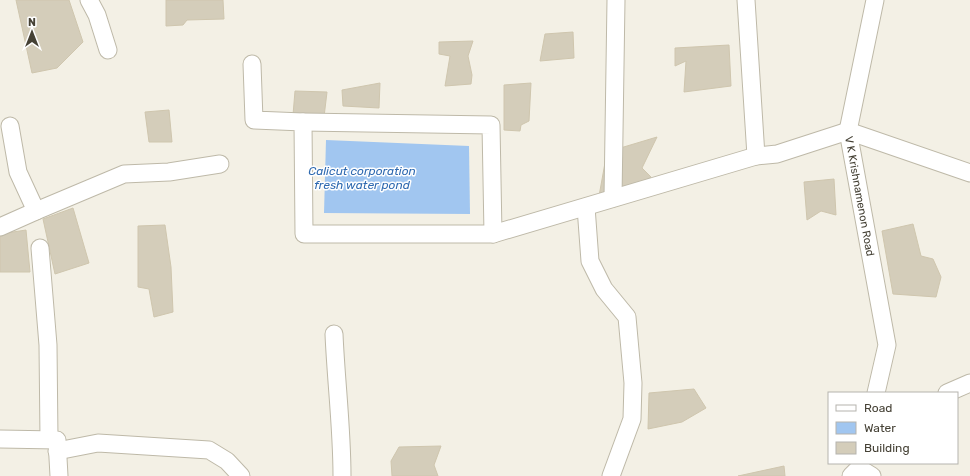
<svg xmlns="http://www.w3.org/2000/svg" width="970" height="476" font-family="Rubik,sans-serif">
<rect width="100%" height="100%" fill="#f3f0e5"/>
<polygon fill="#a1c6f0" points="326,140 469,146 470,214 324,213"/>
<g fill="#d4cdba" stroke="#cfc6ae">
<polygon points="16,0 69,0 83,42 57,68 32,73"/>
<polygon points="166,0 223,0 224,19 187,20 183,25 166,26"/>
<polygon points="573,32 574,58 540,61 545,34"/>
<polygon points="473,41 468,56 472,75 471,84 445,86 450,56 439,54 439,42"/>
<polygon points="729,45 731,86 684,92 686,61 675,66 675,48"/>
<polygon points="380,83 379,108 343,106 342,90"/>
<polygon points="531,83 529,121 521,125 520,131 504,130 504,85"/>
<polygon points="295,91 327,92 324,117 293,115"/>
<polygon points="169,110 172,142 149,142 145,112"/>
<polygon points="657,137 642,168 651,177 634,187 599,196 607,152"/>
<polygon points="834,179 836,215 821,211 807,220 804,182"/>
<polygon points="73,208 89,263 55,274 43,219"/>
<polygon points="913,224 921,256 933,259 941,277 936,297 893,294 882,231"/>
<polygon points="165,225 171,267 173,312 154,317 149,289 138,287 138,226"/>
<polygon points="26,230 30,272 0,272 0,234"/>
<polygon points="694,389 706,408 682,422 648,429 649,393"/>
<polygon points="441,446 434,465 438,476 392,476 391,461 399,447"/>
<polygon points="784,466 785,476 738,476"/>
</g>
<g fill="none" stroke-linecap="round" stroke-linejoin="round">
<g stroke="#beb9a8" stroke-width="19">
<g id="minor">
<polyline points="89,0 97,15 108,50"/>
<path id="s1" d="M875 0 848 131 887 345 876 393"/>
<polyline points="252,64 254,120 303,122 304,234 493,234 756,156 746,0"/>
<polyline points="303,122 491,125 493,234"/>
<polyline points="756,156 777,154 848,131 970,173"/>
<polyline points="613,198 616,0"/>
<polyline points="586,207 590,261 604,289 627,317 633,383 632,419 611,476"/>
<polyline points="36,211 124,174 169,172 220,164"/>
<polyline points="0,227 36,211 18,172 10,126"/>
<polyline points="40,248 48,345 49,439"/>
<path d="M334 334C336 381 342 428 342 476"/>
<polyline points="947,393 970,383"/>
<polyline points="0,439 57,440 59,476"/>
<polyline points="57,451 98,443 209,450 227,461 241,476"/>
<polyline points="859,468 872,476"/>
<polyline points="851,476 859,468 860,463"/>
</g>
</g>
<use href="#minor" stroke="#fff" stroke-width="17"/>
</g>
<g text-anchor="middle" stroke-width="3" stroke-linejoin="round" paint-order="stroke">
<g font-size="11" fill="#454135" stroke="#fff">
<text dy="4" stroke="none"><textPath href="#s1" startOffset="200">V K Krishnamenon Road</textPath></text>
</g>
<g font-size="12" font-style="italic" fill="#2e69b0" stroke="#fff">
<text x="362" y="175">Calicut corporation<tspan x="362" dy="14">fresh water pond</tspan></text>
</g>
</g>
<rect x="828" y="392" width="130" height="72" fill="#ffffff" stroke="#b5b3ae"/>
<rect x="836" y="405" width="20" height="6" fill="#ffffff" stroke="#b5b3ae"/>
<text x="864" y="412" font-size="12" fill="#454135">Road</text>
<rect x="836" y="422" width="20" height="12" fill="#a1c6f0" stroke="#b5b3ae"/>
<text x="864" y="432" font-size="12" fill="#454135">Water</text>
<rect x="836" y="442" width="20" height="12" fill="#d4cdba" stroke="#b5b3ae"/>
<text x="864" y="452" font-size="12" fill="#454135">Building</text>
<g transform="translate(32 32)" stroke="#ffffff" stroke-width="3" paint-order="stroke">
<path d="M0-3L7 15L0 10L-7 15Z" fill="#454135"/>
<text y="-6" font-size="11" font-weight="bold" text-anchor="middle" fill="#454135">N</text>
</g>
</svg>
